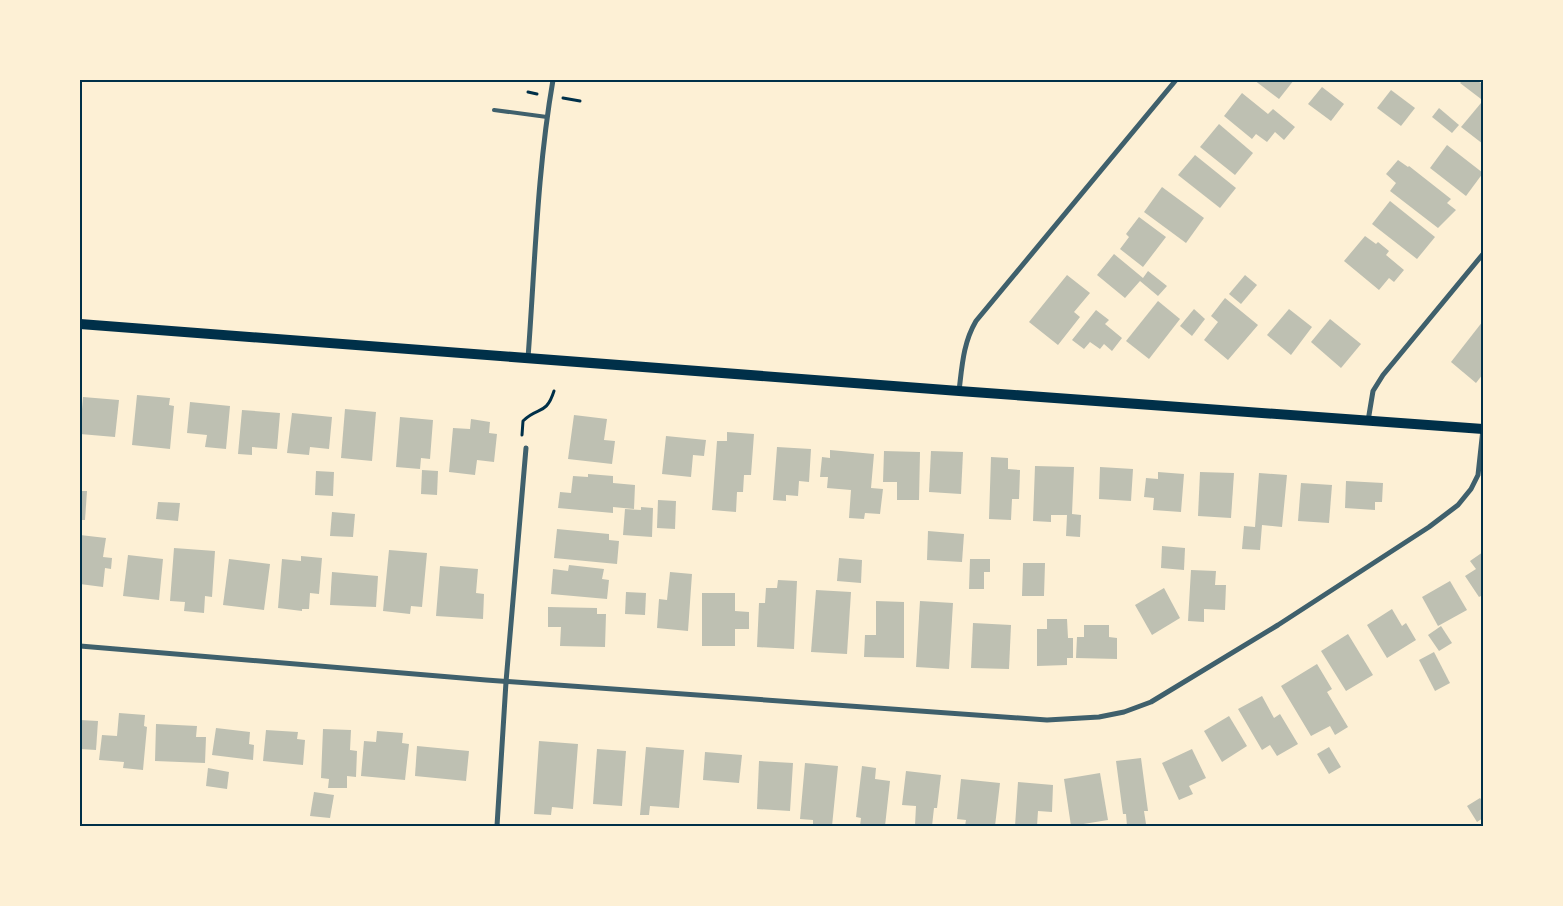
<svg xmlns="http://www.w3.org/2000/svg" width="1563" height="906" font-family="'DejaVu Sans',sans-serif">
<rect width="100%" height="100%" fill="#fdf0d5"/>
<g fill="#bec0b2">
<polygon points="1254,80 1294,80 1279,99"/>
<polygon points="1463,80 1477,80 1483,85 1483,96 1481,99 1460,83"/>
<polygon points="1322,87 1344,104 1331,121 1308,104"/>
<polygon points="1391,90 1415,108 1401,126 1377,108"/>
<polygon points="1242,93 1268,114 1273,109 1295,127 1284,140 1275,132 1267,142 1256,134 1252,139 1224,116"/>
<polygon points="1481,103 1483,105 1483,144 1461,127"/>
<polygon points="1439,108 1459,125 1452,133 1432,117"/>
<polygon points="1219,124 1253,153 1235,175 1200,147"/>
<polygon points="1447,145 1483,173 1466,196 1430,168"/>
<polygon points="1195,155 1236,188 1220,208 1178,175"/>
<polygon points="1398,160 1408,167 1409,166 1451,199 1447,203 1456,210 1438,228 1390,191 1396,183 1386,174"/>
<polygon points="1162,187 1204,218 1186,243 1144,212"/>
<polygon points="1390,201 1435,237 1417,259 1372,224"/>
<polygon points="1139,217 1166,237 1143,267 1120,249 1129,237 1126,234"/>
<polygon points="1365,236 1376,244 1378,242 1389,251 1386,255 1404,270 1394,282 1389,278 1379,290 1344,261"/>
<polygon points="1114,254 1143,278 1148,271 1167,286 1158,296 1140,281 1125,298 1097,275"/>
<polygon points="1067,275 1090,293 1074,312 1080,317 1058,345 1029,322"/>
<polygon points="1245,275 1257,285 1241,304 1229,294"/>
<polygon points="1225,298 1258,325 1228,360 1204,340 1218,322 1211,316"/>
<polygon points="1158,301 1180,319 1149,359 1126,341"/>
<polygon points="1194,309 1205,319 1192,336 1180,326"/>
<polygon points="1289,309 1312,327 1291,355 1267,335"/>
<polygon points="1096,310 1109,320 1105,324 1122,338 1112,351 1104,344 1100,349 1090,342 1084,349 1072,340"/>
<polygon points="1330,319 1361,344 1341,368 1311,342"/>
<polygon points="1483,321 1483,374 1476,383 1451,362"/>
<polygon points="137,395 170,398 169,405 174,406 170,449 132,445"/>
<polygon points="83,397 119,400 115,437 80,434"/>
<polygon points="190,402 230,406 226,449 205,447 207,435 187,433"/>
<polygon points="345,409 376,412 372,461 341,458"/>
<polygon points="242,410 280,413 277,449 252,447 252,455 238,454"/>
<polygon points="292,413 332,417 329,449 310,447 309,455 287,453"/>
<polygon points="574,415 607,419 604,440 615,441 612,464 568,459"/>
<polygon points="400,417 433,420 430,459 421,458 420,469 396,467"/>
<polygon points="471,419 490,422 489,433 497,434 494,462 477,460 475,475 449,472 453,428 470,429"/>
<polygon points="727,432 754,434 751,475 744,475 743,492 737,492 736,512 712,510 717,441 727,441"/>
<polygon points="666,436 706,440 704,456 693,455 691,477 662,474"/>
<polygon points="777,447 811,449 809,482 799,481 798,496 786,495 786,501 773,500"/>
<polygon points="830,450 874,454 871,488 883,489 880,514 865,513 864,519 849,518 851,490 827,488 828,477 820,477 822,457 830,458"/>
<polygon points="884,451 920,452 919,500 897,500 897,482 883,482"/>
<polygon points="931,451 963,452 961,494 929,492"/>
<polygon points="991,457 1008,458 1008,469 1020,470 1019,499 1012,499 1011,520 989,519"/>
<polygon points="1035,466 1074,467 1072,514 1081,515 1080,537 1066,536 1067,515 1051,515 1051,522 1033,521"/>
<polygon points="1100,467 1133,469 1131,501 1099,499"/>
<polygon points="422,470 438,471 437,495 421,494"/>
<polygon points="316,471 334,472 333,496 315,495"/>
<polygon points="1158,472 1184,474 1181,512 1153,510 1154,498 1144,497 1146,478 1158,479"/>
<polygon points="1200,472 1234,473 1231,518 1198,516"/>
<polygon points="1259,473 1287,475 1282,527 1262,525 1260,550 1242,549 1244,526 1255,527"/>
<polygon points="588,474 613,476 613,483 635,485 634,509 613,507 613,513 558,508 560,492 571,493 573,476 588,477"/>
<polygon points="1346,481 1383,483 1382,502 1375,502 1375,510 1345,508"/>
<polygon points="1301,483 1332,485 1329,523 1298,521"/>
<polygon points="80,491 87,491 85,520 80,520"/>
<polygon points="658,500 676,501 675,529 657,528"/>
<polygon points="158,502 180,503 178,521 156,519"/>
<polygon points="641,507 653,508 652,537 623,535 625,509 641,510"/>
<polygon points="332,512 355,514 353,537 330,536"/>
<polygon points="557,529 609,534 609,540 619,541 617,564 554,558"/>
<polygon points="928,531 964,534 962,562 927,560"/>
<polygon points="80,535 106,538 103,557 112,558 111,569 105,568 103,587 80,584"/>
<polygon points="1162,546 1185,548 1184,570 1161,568"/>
<polygon points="174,548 215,551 212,597 205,596 204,613 184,611 185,602 170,601"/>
<polygon points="389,550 427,553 422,607 411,606 410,614 383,611"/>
<polygon points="1483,552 1483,595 1479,597 1465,576 1476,569 1470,561"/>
<polygon points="128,555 163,559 159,600 123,596"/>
<polygon points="301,556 322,558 319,594 310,593 309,609 302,609 302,611 278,608 282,559 301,561"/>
<polygon points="839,558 862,560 861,583 837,581"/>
<polygon points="229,559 270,564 264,610 223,605"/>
<polygon points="970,559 990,559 990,572 984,572 984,589 969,589"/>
<polygon points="1023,563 1045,563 1044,596 1022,596"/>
<polygon points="569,565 604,569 602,579 609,580 607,599 551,594 553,569 568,571"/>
<polygon points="440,566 478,569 476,593 484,594 483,619 436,616"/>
<polygon points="1191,570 1216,571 1215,585 1226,585 1225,610 1204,609 1204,622 1188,621"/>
<polygon points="332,572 378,576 376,607 330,605"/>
<polygon points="670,572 692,574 688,631 657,628 659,599 667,600"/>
<polygon points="778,580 797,581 794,649 757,647 759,603 765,603 766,588 777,588"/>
<polygon points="1450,581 1467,610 1438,626 1422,597"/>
<polygon points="1164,588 1180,618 1152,635 1135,605"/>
<polygon points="816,590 851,592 847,654 811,652"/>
<polygon points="626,592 646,593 645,615 625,614"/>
<polygon points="702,593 735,593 735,611 749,612 749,629 735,629 735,646 702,646"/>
<polygon points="876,601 904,602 904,658 864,657 865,635 876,635"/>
<polygon points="920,601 953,603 949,669 916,667"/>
<polygon points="548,607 597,608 597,614 606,614 605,647 560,646 561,627 548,627"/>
<polygon points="1392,609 1402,626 1406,623 1416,640 1387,658 1367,625"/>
<polygon points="1047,619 1067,619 1068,638 1073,638 1073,658 1067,658 1067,665 1037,666 1037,629 1047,629"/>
<polygon points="973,623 1011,625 1009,669 971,668"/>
<polygon points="1084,625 1109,625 1109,637 1117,638 1117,659 1076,658 1077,637 1084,637"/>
<polygon points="1441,626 1452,643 1439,651 1428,635"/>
<polygon points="1348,634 1373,675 1346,691 1321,651"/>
<polygon points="1434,652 1450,683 1435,691 1419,660"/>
<polygon points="1317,664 1332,689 1327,692 1348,727 1335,735 1330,726 1311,736 1281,686"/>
<polygon points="1262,696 1274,718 1280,714 1298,744 1277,756 1270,745 1262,750 1238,709"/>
<polygon points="119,713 145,715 144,726 147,727 143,770 123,768 124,762 99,760 102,735 117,736"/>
<polygon points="1229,716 1247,746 1222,762 1204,731"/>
<polygon points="80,720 98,721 96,750 80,749"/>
<polygon points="156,724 197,726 196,737 206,737 205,763 155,761"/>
<polygon points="216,728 250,732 249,744 254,745 253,760 212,755"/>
<polygon points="323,729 351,730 350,750 357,751 356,777 347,776 347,788 328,788 329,779 321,778"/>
<polygon points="266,730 298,732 297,739 305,740 303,765 263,761"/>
<polygon points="377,731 403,733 402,743 409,744 405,780 361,776 364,741 376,742"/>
<polygon points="539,741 578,744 573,809 552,807 551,815 534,814"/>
<polygon points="417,746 469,751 466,781 415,776"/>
<polygon points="646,747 684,750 679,808 650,806 649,815 640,815"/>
<polygon points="1329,747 1341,767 1329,774 1317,754"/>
<polygon points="597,749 626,751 622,806 593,804"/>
<polygon points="1192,749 1206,778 1189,786 1193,794 1179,800 1162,763"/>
<polygon points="705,752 742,755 739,783 703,780"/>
<polygon points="1141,758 1148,811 1144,811 1146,824 1127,826 1126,814 1123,814 1116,761"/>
<polygon points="759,761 793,763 790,811 757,809"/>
<polygon points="805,763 838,766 832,826 813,826 813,820 800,819"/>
<polygon points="862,766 876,768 875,779 890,781 885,826 860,826 861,818 856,817"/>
<polygon points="208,768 229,772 227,789 206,786"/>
<polygon points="906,771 941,775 937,808 934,808 932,826 915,825 916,806 902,805"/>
<polygon points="1100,773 1108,820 1071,826 1064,779"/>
<polygon points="961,779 1000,783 995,826 965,826 966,820 957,819"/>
<polygon points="1018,782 1053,785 1052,812 1038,811 1037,826 1015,826"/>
<polygon points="314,792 334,795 330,818 310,816"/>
<polygon points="1480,798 1483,802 1483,818 1477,822 1467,806"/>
</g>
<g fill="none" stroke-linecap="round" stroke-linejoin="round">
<g stroke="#003049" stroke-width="3">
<polyline points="528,92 537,94"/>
<polyline points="563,98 580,101"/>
<path d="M522 435 523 421C538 406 546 416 554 391"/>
</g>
<polyline stroke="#3f606c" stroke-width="4" points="494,110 547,117"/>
<g stroke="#3f606c" stroke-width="5">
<path d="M528 358C535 265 537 172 553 80"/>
<path d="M959 391C962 367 963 343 976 321L1176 80"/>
<polyline points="1368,421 1373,391 1383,375 1483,254"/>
<polyline points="80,646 486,680 1047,720 1099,717 1124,712 1151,702 1278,625 1429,527 1458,505 1471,489 1478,475 1483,429"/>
<polyline points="497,826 506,682 526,448"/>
</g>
<polyline stroke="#003049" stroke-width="10" points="80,324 959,391 1483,429"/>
</g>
<rect width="1563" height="906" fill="none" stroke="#fdf0d5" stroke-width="162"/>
<rect x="81" y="81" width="1401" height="744" fill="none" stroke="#003049" stroke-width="2"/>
</svg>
